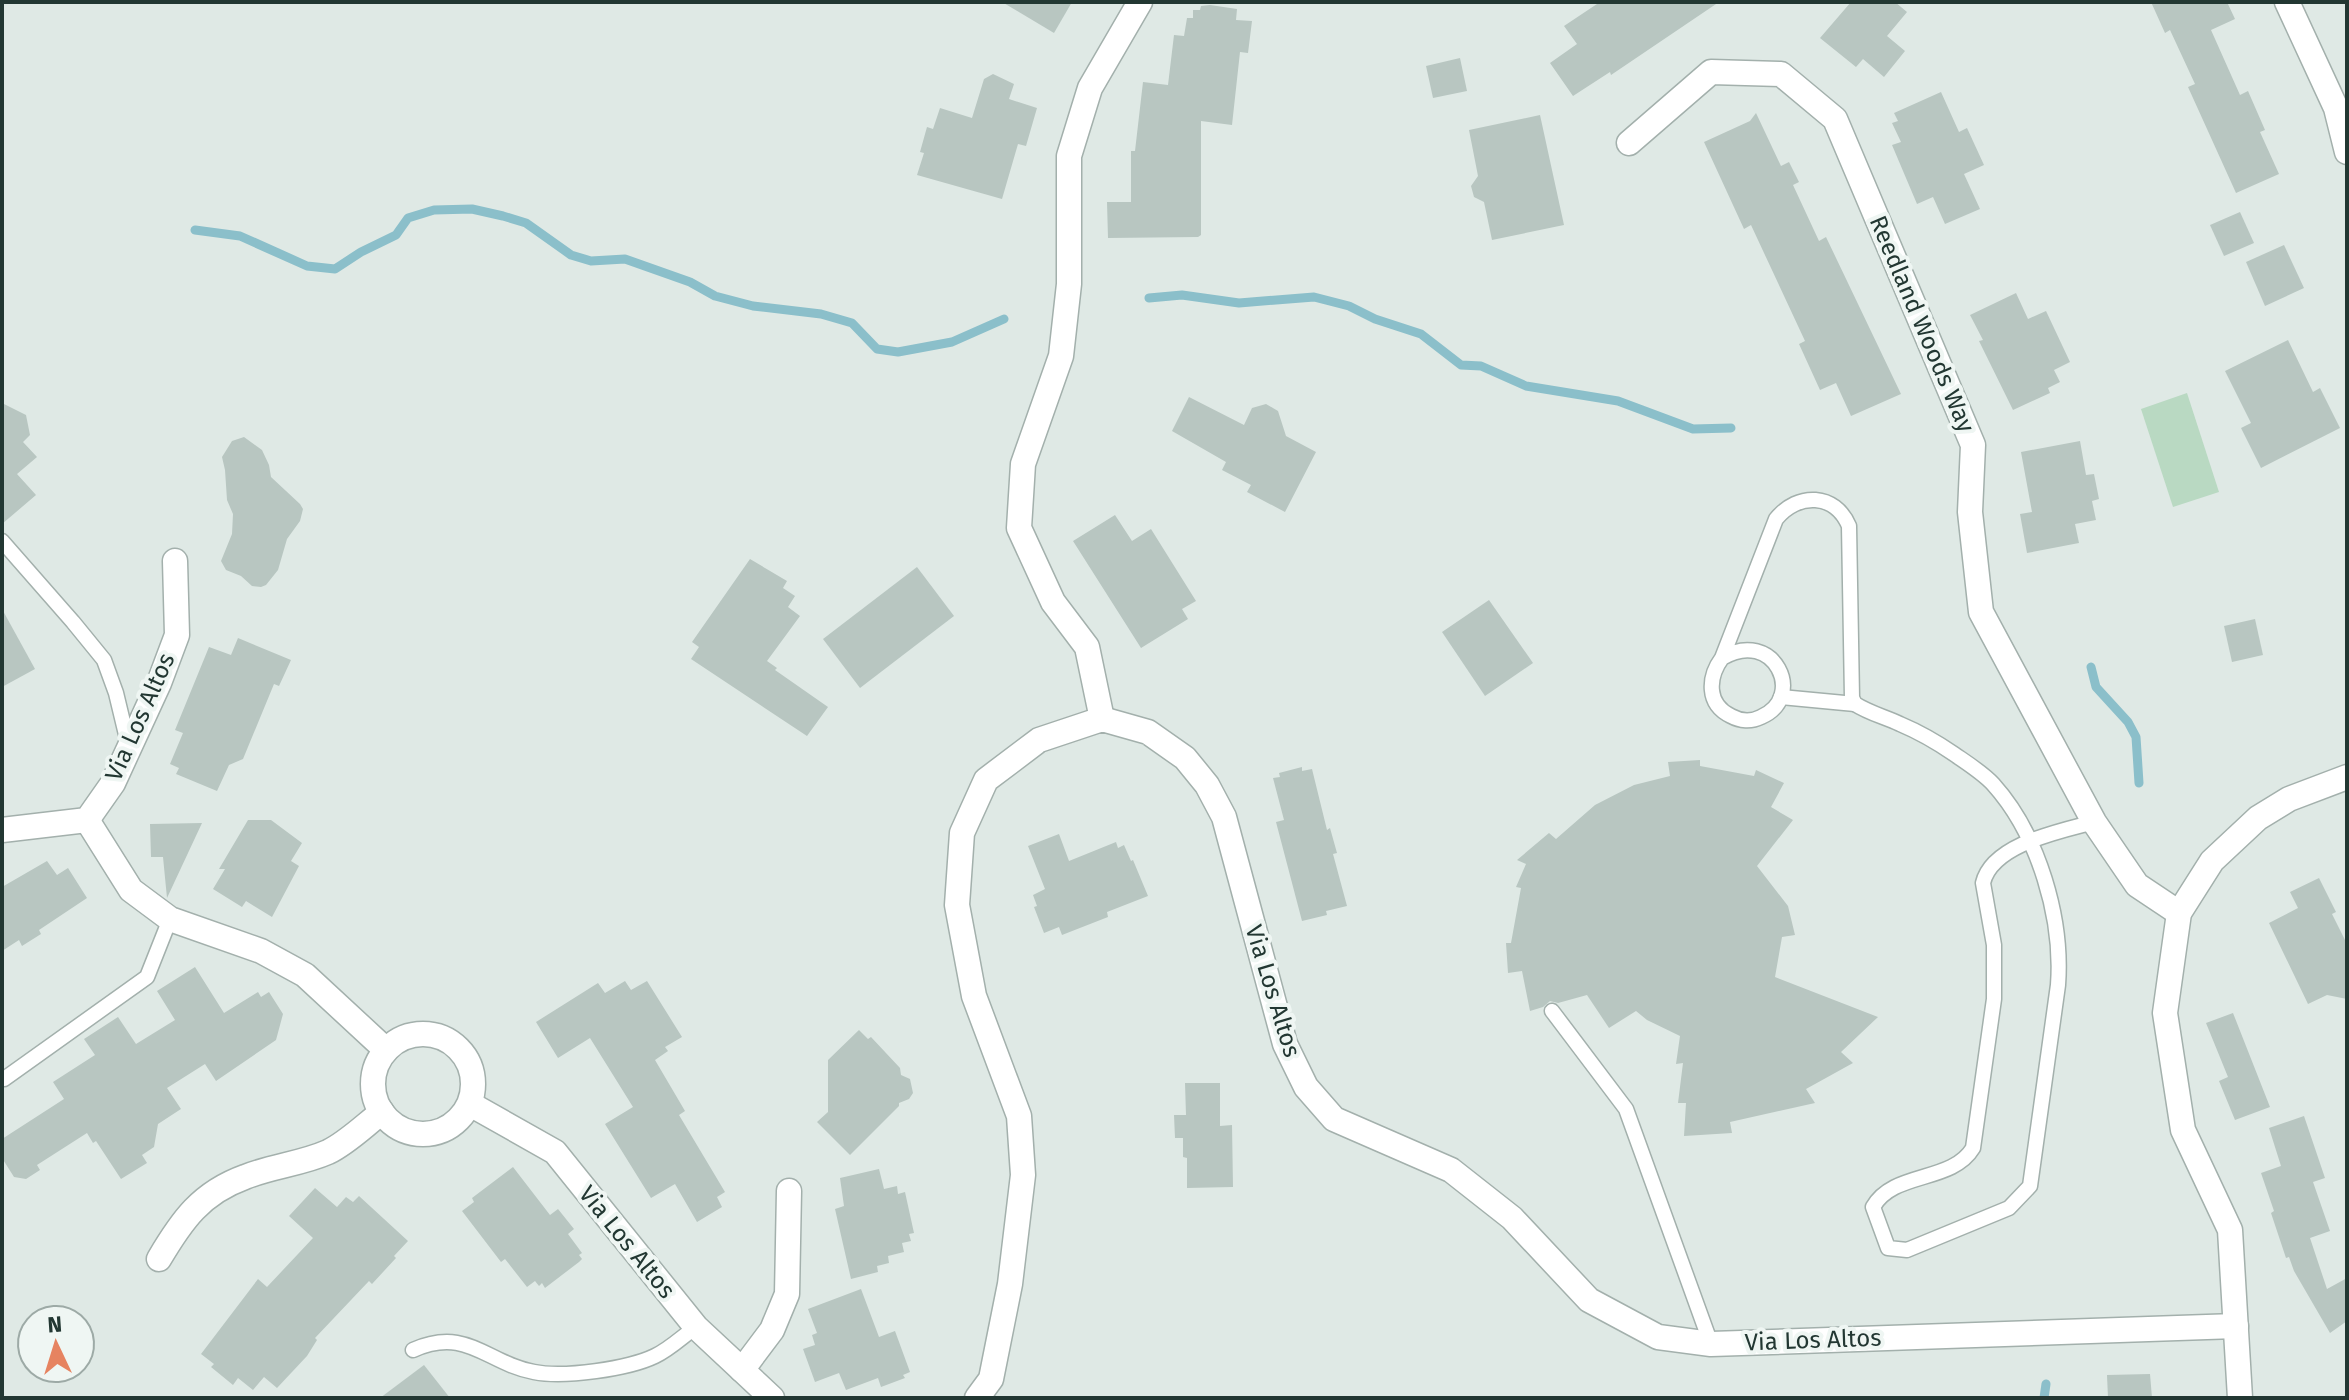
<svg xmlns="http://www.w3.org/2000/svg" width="2349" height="1400" font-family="'Fira Sans',sans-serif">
<rect width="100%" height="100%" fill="#dfe9e5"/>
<polygon fill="#b9d9c2" points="2187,393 2219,492 2173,507 2141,409"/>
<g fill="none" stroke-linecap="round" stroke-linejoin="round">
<g stroke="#8bbfca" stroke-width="9">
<polyline points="195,230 240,236 307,266 335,269 361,252 396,235 408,218 434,210 472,209 503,216 526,223 571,255 591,261 625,259 690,282 715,296 753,306 821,314 852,323 877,349 898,352 952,342 1004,319"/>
<polyline points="1149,298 1182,295 1239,303 1314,297 1349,306 1375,319 1421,334 1461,365 1481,366 1526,386 1618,401 1693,429 1731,428"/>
<polyline points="2091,667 2096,687 2128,722 2136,737 2139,783"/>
<polyline points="2044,1398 2046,1384"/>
</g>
</g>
<g fill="#b8c6c1">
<polygon points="1002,2 1072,2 1054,33"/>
<polygon points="1600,2 1719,2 1611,75 1610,72 1573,96 1550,63 1577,44 1564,26"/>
<polygon points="1851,2 1895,2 1907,12 1887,36 1905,51 1884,77 1863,59 1856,67 1820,38"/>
<polygon points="2151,2 2227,2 2235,19 2211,30 2240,95 2248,91 2265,130 2260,132 2279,174 2236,193 2188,87 2195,84 2170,30 2165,33"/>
<polygon points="1210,5 1237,9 1236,20 1252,21 1248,53 1240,52 1232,125 1201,121 1201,235 1198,237 1108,238 1107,202 1131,202 1131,151 1135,151 1143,82 1168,85 1174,35 1184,36 1187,18 1193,18 1193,10 1200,10 1201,6"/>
<polygon points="1460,58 1467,91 1433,98 1426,66"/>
<polygon points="993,74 1014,84 1009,99 1037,108 1026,146 1018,144 1002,199 917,175 924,153 920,152 927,127 933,129 940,108 972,118 984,79"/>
<polygon points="1941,92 1959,132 1967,128 1984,165 1964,174 1980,209 1945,224 1933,197 1917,204 1892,145 1901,142 1892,123 1898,121 1894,113"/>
<polygon points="1756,113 1781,166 1789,162 1799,182 1793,185 1819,241 1826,237 1901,394 1851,416 1836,383 1820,390 1799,344 1805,341 1751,225 1744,229 1704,142 1750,121"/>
<polygon points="1540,115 1564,225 1492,240 1484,202 1474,197 1471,186 1478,176 1469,130"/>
<polygon points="2240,212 2254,243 2224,256 2210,225"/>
<polygon points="2284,245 2304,288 2265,306 2246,262"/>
<polygon points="2016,293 2028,319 2046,311 2070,362 2054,370 2060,382 2048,388 2050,393 2013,410 1979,341 1983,340 1970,315"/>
<polygon points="2288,340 2313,392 2320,388 2340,428 2261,468 2241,428 2251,423 2225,371"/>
<polygon points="1189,397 1244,425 1252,408 1266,404 1278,411 1286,436 1316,452 1285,512 1247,492 1251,485 1222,470 1226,462 1172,431"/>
<polygon points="2,403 26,415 30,435 23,442 37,457 17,474 36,495 2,524"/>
<polygon points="244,437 262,450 269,465 271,477 300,504 303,509 300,521 287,539 278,570 266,585 261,587 252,586 241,576 226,570 221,561 232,534 233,514 227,500 225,470 222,457 232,441"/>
<polygon points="2080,441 2086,475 2094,474 2099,499 2092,501 2096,520 2075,524 2079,543 2027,553 2020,514 2032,512 2021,452"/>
<polygon points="1115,515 1132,541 1151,529 1196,601 1182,609 1188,619 1141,648 1073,541"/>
<polygon points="750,559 787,581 783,588 795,596 788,607 800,616 767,661 777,668 775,670 828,707 807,736 691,659 699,647 692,642"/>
<polygon points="917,567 954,616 860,688 823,639"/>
<polygon points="1489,600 1533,663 1485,696 1442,632"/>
<polygon points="2,609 35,669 2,687"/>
<polygon points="2255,619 2263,655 2232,662 2224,626"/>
<polygon points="238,638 291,660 279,686 274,684 243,759 229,765 217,791 176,774 179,768 170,764 183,733 175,730 209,647 231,655"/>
<polygon points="1700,760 1700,766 1754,776 1756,770 1784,783 1771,807 1793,820 1757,866 1788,906 1795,935 1782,937 1775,977 1878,1017 1841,1052 1853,1063 1806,1089 1815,1103 1730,1122 1732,1133 1684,1136 1686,1103 1678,1103 1683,1063 1676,1064 1680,1036 1647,1020 1636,1011 1609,1028 1587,995 1558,1003 1550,1001 1543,1007 1530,1011 1522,971 1508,973 1506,943 1511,943 1521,888 1516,887 1526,864 1517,860 1549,833 1556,839 1595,805 1634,785 1670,776 1668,762"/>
<polygon points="1302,767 1302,771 1312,769 1327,830 1330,828 1337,853 1333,854 1347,906 1326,911 1327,915 1302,921 1276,822 1284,820 1273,778 1280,777 1279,773"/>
<polygon points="248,820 271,820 302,843 291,861 299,866 272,917 246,901 242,907 213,889 225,869 219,869"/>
<polygon points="202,823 167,898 163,857 151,857 150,824"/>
<polygon points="1059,834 1069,861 1116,842 1118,848 1124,845 1131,861 1133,860 1148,896 1107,912 1108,917 1062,935 1059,927 1044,933 1034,907 1037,906 1033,895 1045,889 1028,846"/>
<polygon points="47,861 57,875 68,868 87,898 39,930 41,934 22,946 19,940 2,951 2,887"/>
<polygon points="2319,878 2336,912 2332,914 2347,944 2347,999 2327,995 2308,1004 2269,923 2298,908 2290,892"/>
<polygon points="195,967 224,1013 258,992 261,997 269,992 283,1014 276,1040 216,1081 205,1064 167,1088 181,1109 158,1124 154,1147 142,1155 147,1163 121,1179 96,1141 93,1143 87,1133 37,1165 40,1170 26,1179 14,1177 2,1158 2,1139 64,1099 53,1082 95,1055 84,1039 118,1017 136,1044 175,1020 157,991"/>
<polygon points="625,981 631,990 647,981 682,1037 665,1047 668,1051 655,1060 685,1111 679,1115 725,1192 717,1197 722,1207 697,1222 675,1184 651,1198 605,1124 633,1107 590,1038 558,1058 536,1022 598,983 605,993"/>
<polygon points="2233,1013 2270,1107 2235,1120 2219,1081 2228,1077 2206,1023"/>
<polygon points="859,1030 868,1039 871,1037 900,1068 901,1075 910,1079 913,1093 909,1099 899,1103 899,1106 850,1155 817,1122 828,1112 828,1060"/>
<polygon points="1185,1083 1220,1083 1220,1126 1232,1125 1233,1187 1187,1188 1187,1158 1183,1157 1183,1138 1175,1138 1174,1115 1186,1115"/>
<polygon points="2304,1116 2325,1178 2313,1182 2330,1231 2310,1238 2327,1289 2347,1278 2347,1321 2330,1333 2294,1271 2289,1257 2286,1258 2271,1213 2274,1211 2261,1173 2281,1166 2269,1128"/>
<polygon points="513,1167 550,1215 558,1209 574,1229 568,1234 582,1253 579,1255 582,1259 579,1262 545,1288 542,1283 539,1286 535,1281 527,1287 505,1259 501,1262 462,1211 474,1202 472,1198"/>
<polygon points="879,1169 884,1189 897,1186 898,1194 905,1192 914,1233 909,1234 911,1241 902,1243 904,1252 888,1256 889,1263 877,1266 878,1272 851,1279 835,1209 844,1206 840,1178"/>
<polygon points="315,1188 337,1207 346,1197 353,1202 359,1196 408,1241 394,1256 396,1258 372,1284 369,1281 315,1338 317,1340 307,1356 277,1388 264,1377 253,1390 238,1378 233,1385 211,1367 214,1364 201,1354 258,1279 267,1287 313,1238 289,1216"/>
<polygon points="861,1289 879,1337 895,1331 910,1372 903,1375 905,1378 881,1387 878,1378 846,1390 839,1373 815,1382 803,1349 815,1345 812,1335 817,1333 808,1309"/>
<polygon points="424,1365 450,1398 380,1398"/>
<polygon points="2150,1374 2152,1398 2108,1398 2107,1375"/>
</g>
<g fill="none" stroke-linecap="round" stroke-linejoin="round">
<g stroke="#a3b0ac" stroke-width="17">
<g id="service">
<polyline points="2,541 73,622 104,660 116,693 129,747"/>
<path d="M1722 658C1774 627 1807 697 1761 717 1751 722 1740 721 1731 716 1706 704 1708 677 1722 658L1776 519C1798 492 1835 493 1849 526L1852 698 1855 704C1869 713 1885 717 1900 724 1919 732 1938 743 1954 754 1967 763 1983 773 1993 784 2039 835 2063 919 2058 985L2030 1186 2009 1208 1907 1250 1888 1248 1873 1207C1893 1171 1952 1183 1973 1148L1994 999V945L1983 883C1992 844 2061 831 2094 822"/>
<polyline points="1781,697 1855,704"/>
<polyline points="1552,1011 1626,1109 1711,1344"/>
<polyline points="4,1079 147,977 170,919"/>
<path d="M413 1350C467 1326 486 1363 534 1372 564 1378 628 1369 655 1356 670 1349 683 1336 696 1327"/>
</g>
</g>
<g stroke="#a3b0ac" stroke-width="27">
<g id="minor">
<polyline points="2287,2 2336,108 2347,152"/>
<polyline points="1629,143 1711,72 1781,74 1835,119 1973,445 1970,512 1981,612 2094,822 2137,885 2179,913"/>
<polyline points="1102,719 1087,647 1053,602 1019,528 1023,464 1061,356 1069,284 1069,156 1090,88 1140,2"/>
<polyline points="87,820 131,890 170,919 261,951 305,975 386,1050"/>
<polyline points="2,830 87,820 113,783 159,683 177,635 175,561"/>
<circle cx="423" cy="1084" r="50"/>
<polyline points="470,1104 555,1152 696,1327 772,1398"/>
<path d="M159 1259C182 1220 201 1193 245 1177 272 1166 301 1164 328 1152 347 1143 365 1125 382 1112"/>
<polyline points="742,1370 772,1330 787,1294 789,1191"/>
<polyline points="977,1398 991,1379 1010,1284 1023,1175 1019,1116 974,996 957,905 962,833 986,780 1039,740 1102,719 1148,732 1185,758 1207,785 1224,817 1285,1044 1306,1087 1334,1119 1451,1170 1512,1218 1589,1300 1658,1337 1711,1344 2236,1326"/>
</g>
</g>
<g stroke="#a3b0ac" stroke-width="27">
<polyline id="tertiary" points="2240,1398 2230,1230 2183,1130 2165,1013 2179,913 2212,861 2258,818 2289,799 2347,777"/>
</g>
<use href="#service" stroke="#fff" stroke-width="14"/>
<use href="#minor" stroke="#fff" stroke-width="24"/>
<use href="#tertiary" stroke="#fff" stroke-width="24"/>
</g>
<g text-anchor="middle" stroke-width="8" stroke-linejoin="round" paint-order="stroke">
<g font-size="24" fill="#223732" stroke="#eff6f3">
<text transform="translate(1922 324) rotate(67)" y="8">Reedland Woods Way</text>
<text transform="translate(140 717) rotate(-66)" y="8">Via Los Altos</text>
<text transform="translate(1273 991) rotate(73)" y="8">Via Los Altos</text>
<text transform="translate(627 1242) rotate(51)" y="8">Via Los Altos</text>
<text transform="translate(1813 1340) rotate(-2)" y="8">Via Los Altos</text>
</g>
</g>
<rect width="2349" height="1400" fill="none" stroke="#223732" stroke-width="8"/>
<g transform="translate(56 1344) rotate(356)"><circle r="38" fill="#eff6f3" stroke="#9daaa6" stroke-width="2"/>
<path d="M0-6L14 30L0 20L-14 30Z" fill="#e68360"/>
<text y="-12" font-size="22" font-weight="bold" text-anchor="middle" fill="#223732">N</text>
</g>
</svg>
